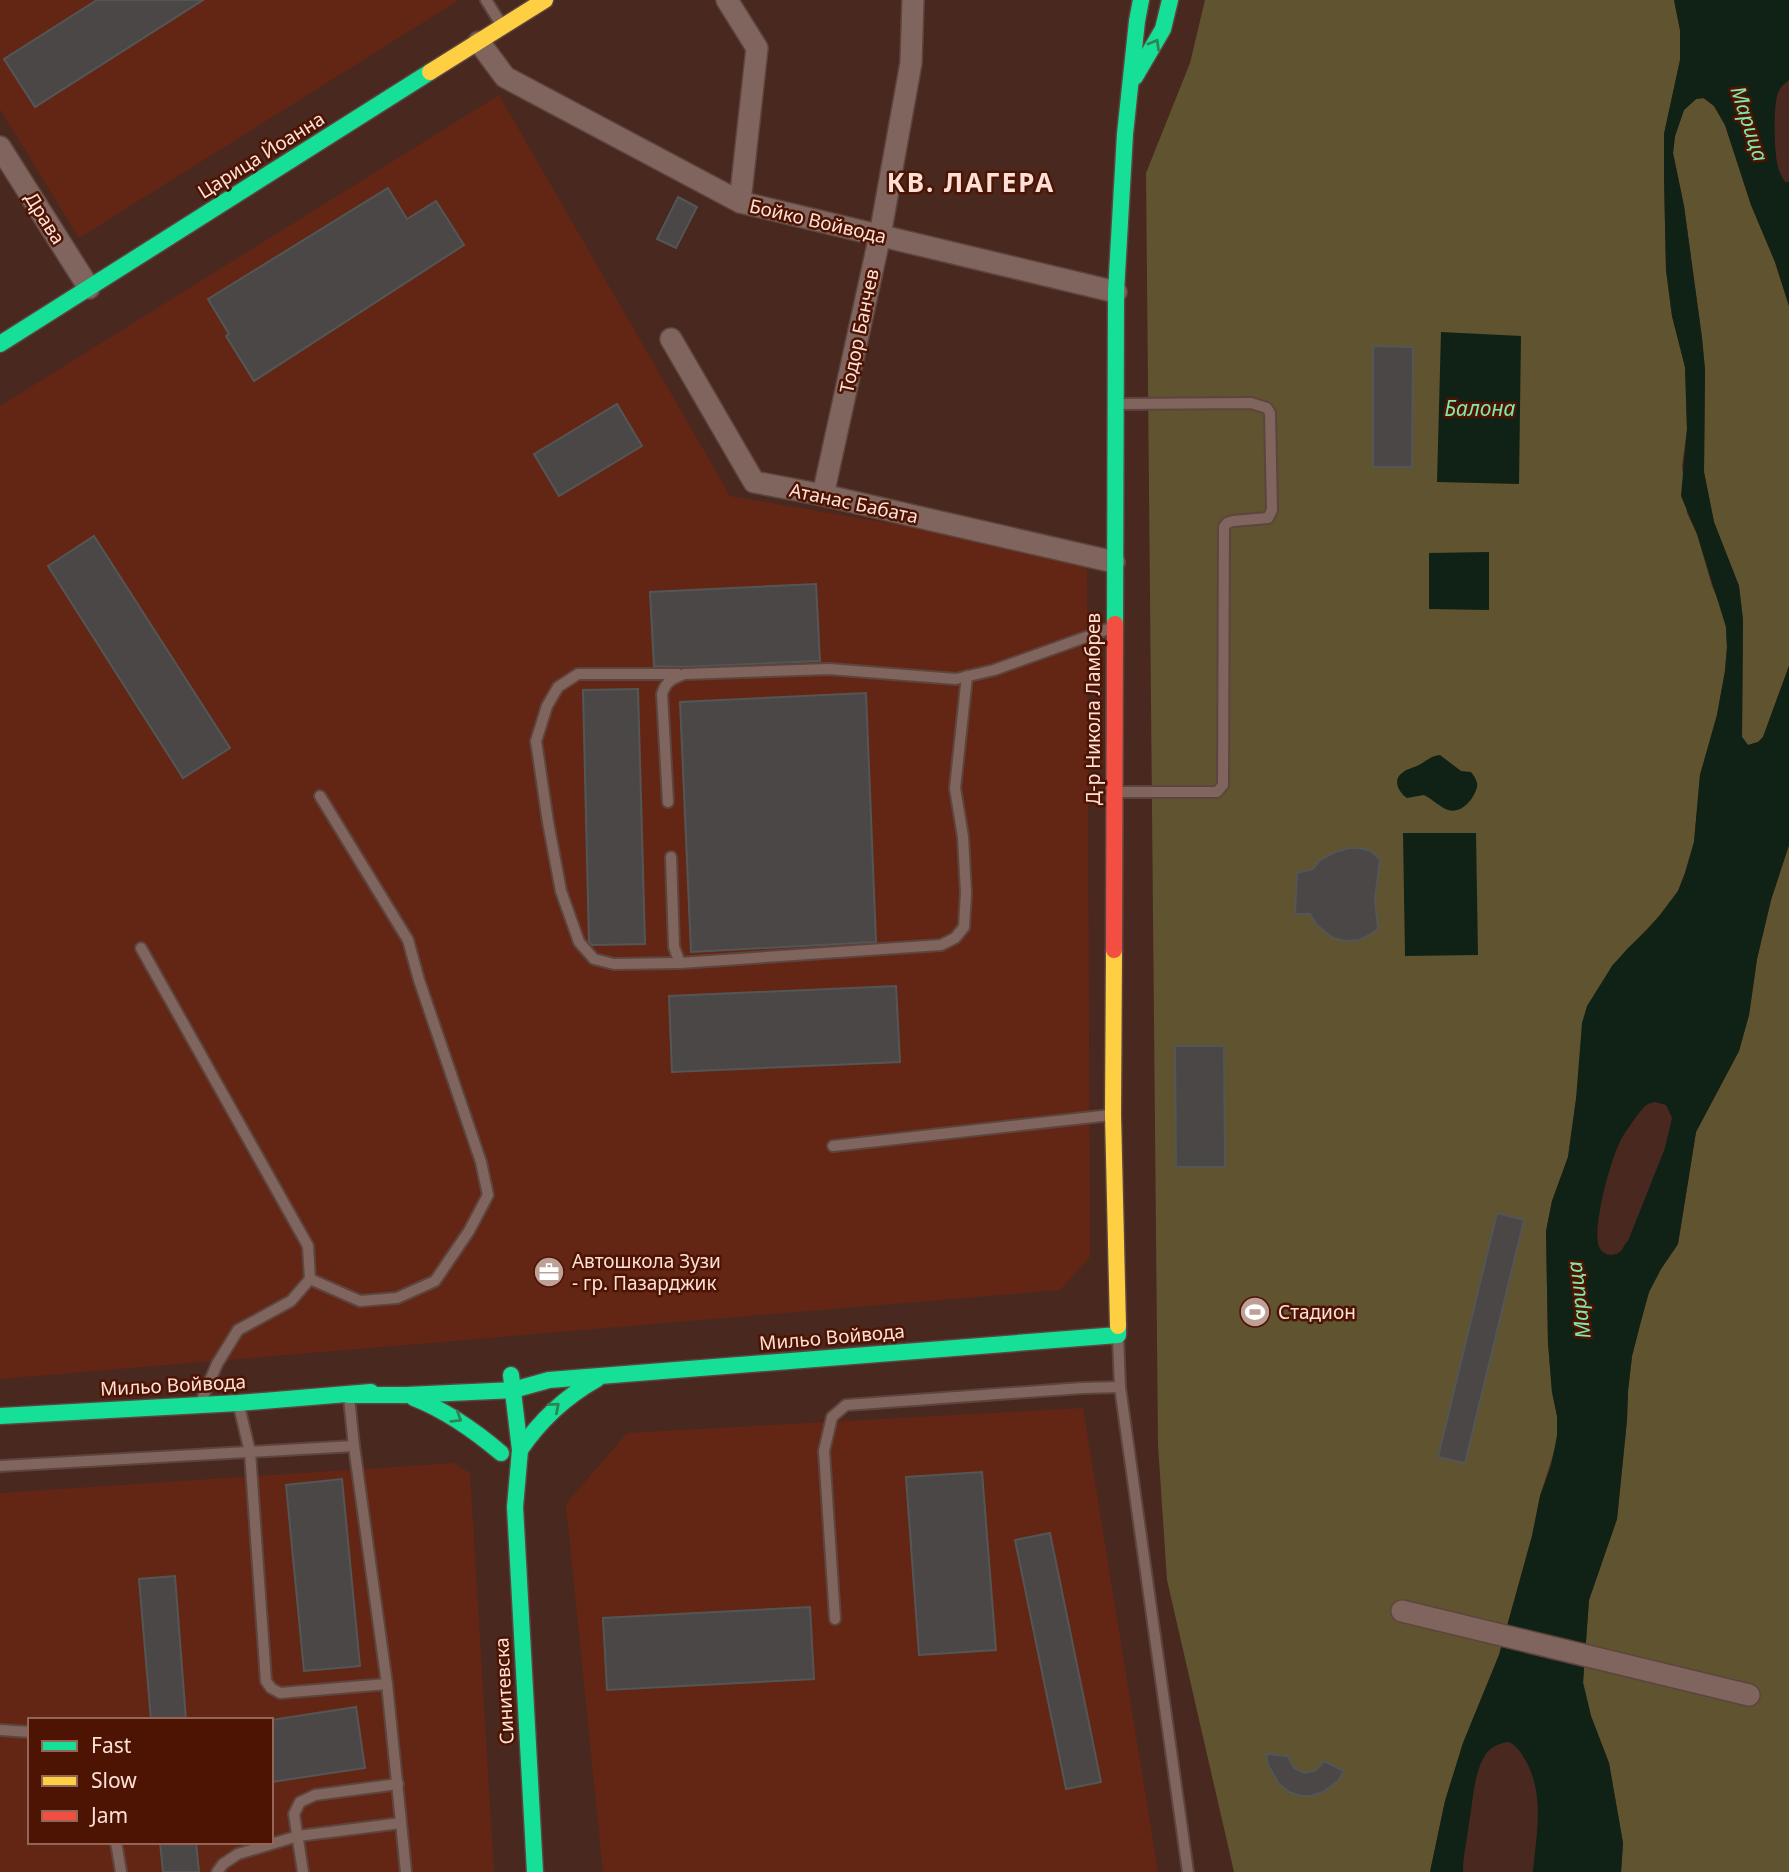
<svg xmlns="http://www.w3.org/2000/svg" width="1789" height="1872" font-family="'Noto Sans',sans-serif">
<rect width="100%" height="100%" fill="#48281f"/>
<g fill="#642614" fill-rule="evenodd">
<polygon points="0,0 459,0 79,238 0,109"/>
<polygon points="499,95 730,496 1087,557 1090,1257 1060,1290 0,1379 0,406"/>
<polygon points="1083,1408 1158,1872 603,1872 566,1504 627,1433"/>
<path d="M454 1463 470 1473 494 1872H0V1493ZM30 1720H271V1842H30Z"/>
</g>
<g fill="#60532f">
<polygon points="1205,0 1674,0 1680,30 1680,60 1664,134 1664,177 1666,270 1672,316 1685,367 1687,429 1682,466 1687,513 1697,534 1712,586 1720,604 1726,627 1727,647 1725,671 1717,715 1700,775 1694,842 1685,873 1678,891 1660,915 1612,966 1603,982 1576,1099 1568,1157 1552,1201 1546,1231 1548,1343 1552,1392 1557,1416 1557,1436 1555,1449 1540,1496 1532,1536 1499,1655 1463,1743 1445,1801 1430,1872 1234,1872 1167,1580 1158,1445 1146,173 1190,63"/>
<polygon points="1703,98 1714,106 1725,125 1751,205 1775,262 1789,306 1789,666 1763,737 1758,742 1748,745 1742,737 1743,620 1739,586 1714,522 1704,472 1705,370 1702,338 1684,206 1673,153 1675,136 1684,110 1696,99"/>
<polygon points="1789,845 1789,1872 1621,1872 1623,1843 1609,1763 1591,1716 1583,1682 1589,1600 1617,1519 1627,1420 1628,1391 1632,1356 1641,1321 1649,1292 1661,1269 1678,1244 1696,1132 1739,1051 1749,1015 1757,959 1771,900"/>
</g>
<g fill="#102215" fill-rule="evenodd">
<path d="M1674 0H1789V80C1784 84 1780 87 1778 93 1773 105 1774 154 1778 167 1779 172 1782 177 1785 182H1789V306L1775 262 1751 205 1725 125 1714 106 1704 98 1696 99 1684 110 1675 136 1673 153 1684 206 1702 338 1705 370 1704 472 1714 522 1739 586 1743 620 1742 737 1748 745 1758 742 1763 737 1789 666V845L1771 900 1757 959 1749 1015 1739 1051 1696 1132 1678 1244 1661 1269 1649 1292 1641 1321 1632 1356 1628 1391 1627 1420 1617 1519 1589 1600 1583 1683 1591 1716 1609 1763 1623 1843 1621 1872H1533C1536 1835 1545 1798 1527 1763 1522 1754 1518 1747 1509 1742 1498 1743 1488 1748 1483 1759 1473 1778 1473 1802 1469 1823 1467 1840 1463 1855 1463 1872H1430L1445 1801 1463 1743 1499 1655 1532 1536 1540 1496 1551 1466 1557 1436V1416L1552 1392 1548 1343 1546 1231 1552 1201 1568 1157 1576 1099 1582 1023 1587 1006 1612 966 1628 948 1648 929 1660 915 1678 891 1685 873 1694 842 1700 775 1717 715 1725 671 1727 647 1726 627 1697 534 1681 496 1687 429 1685 367 1672 316 1666 270 1664 177V134L1680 60V30ZM1655 1102 1666 1105 1672 1118 1665 1148 1628 1241C1627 1241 1622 1249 1622 1250 1613 1259 1600 1255 1598 1243 1594 1222 1610 1161 1620 1142 1623 1134 1640 1111 1645 1106 1649 1103 1651 1103 1655 1102Z"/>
<polygon points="1441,332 1521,336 1519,484 1437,482"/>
<polygon points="1489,552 1489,610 1429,609 1429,553"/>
<path d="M1440 755 1461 771 1471 772C1474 776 1478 781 1477 787 1474 799 1462 814 1448 810 1440 807 1432 799 1424 795L1407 798C1399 793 1392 780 1402 773 1406 769 1413 768 1419 765 1427 761 1430 756 1440 755Z"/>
<polygon points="1403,833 1476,833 1478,955 1405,956"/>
</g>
<g fill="#4a4746" stroke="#545656" stroke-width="2">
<polygon points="97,0 203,0 35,107 4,59"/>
<polygon points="388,188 407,219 436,201 464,245 254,381 226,336 229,334 208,299"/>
<polygon points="678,197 697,207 676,248 657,239"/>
<polygon points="1373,346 1413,347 1412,467 1373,467"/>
<polygon points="617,404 642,446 559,496 534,454"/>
<polygon points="94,536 230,748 183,778 48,566"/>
<polygon points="816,584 820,661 681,667 654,666 650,592"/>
<polygon points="638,689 645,944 592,945 589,942 583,690"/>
<polygon points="866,693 876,942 691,952 680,702"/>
<polygon points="1349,848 1359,848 1371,851 1380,859 1375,899 1378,929 1370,935 1359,940 1345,941 1333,938 1324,931 1316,924 1310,914 1295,914 1297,873 1313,869 1320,860 1335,852"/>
<polygon points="896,986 900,1062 672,1072 669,996"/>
<polygon points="1175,1046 1224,1046 1225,1167 1176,1167"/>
<polygon points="1497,1213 1524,1220 1465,1463 1438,1457"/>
<polygon points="982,1472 996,1650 919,1655 906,1477"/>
<polygon points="342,1479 360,1666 304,1671 286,1485"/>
<polygon points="1050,1533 1101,1782 1066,1789 1015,1540"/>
<polygon points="175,1576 186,1720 151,1720 139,1579"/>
<polygon points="810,1607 814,1679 607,1690 603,1618"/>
<polygon points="356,1707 365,1768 271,1782 271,1720"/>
<polygon points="1266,1754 1288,1756 1294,1768 1305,1773 1316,1770 1324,1761 1344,1771 1338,1781 1323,1792 1311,1796 1301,1796 1289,1792 1279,1784 1268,1765"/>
<polygon points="160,1842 196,1842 199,1872 163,1872"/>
</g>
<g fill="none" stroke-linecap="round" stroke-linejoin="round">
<g stroke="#5d453e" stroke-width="14">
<g id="lane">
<polyline points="486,0 501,24"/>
<polyline points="678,674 578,674 558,687 547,706 536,741 548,822 561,891 579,942 594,959 614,964 680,963"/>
<polyline points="1117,792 1217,792 1223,785 1224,527 1227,523 1233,521 1268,518 1272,510 1270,413 1267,408 1251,403 1117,404"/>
<path d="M668 802 662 694C666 681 672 679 684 674L829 669 956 679 994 670 1111 628"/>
<polyline points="671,857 674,947 680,963 941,945 955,938 964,927 966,893 963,837 955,788 967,676"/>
<polyline points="141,948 308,1246 310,1279 291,1301 238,1330 217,1364 201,1402"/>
<polyline points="833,1146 1111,1115"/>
<polyline points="310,1279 360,1301 397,1298 435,1281 469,1231 488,1195 481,1162 419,980 408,940 320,796"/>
<polyline points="1118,1337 1120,1387 1188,1872"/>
<polyline points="349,1398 354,1446 387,1684 406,1872"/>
<polyline points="239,1406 250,1452 266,1681 271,1688 280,1693 387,1684"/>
<polyline points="0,1466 354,1446"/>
<polyline points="835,1619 824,1451 832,1417 846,1405 1082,1388 1120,1387"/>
<polyline points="0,1730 30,1732"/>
<polyline points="116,1842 121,1872"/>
<polyline points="217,1872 223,1864 238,1854 298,1836 401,1823"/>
<polyline points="303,1872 294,1814 300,1802 315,1795 398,1784"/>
</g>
</g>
<g stroke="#5d453e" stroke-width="24">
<g id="street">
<polyline points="727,0 757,48 740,202"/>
<polyline points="479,42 505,77 740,202 1116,292"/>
<polyline points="0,147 89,288"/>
<polyline points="671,339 754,482 823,495 1114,562"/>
<polyline points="823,495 880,235 911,63 913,0"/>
<polyline points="1402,1611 1749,1695"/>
</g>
</g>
<g stroke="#5d453e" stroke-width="19">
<g id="fast">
<polyline points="1135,77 1163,29 1170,0"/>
<polyline points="0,344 430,72"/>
<polyline points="1115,624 1116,292 1125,134 1137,21 1141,0"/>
<polyline points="511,1375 520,1450 515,1507 535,1872"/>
<polyline points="349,1395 406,1395 513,1390 549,1380 1118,1335 1118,1326"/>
<path d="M414 1398C447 1411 474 1430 501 1453"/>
<polyline points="0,1416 238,1403 371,1392"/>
<path d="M520 1450C541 1419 565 1397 597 1379"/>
</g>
</g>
<g stroke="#5d453e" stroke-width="19">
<g id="slow">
<polyline points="430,72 545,0"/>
<polyline points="1114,950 1113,1115 1118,1326"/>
</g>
</g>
<g stroke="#5d453e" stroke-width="19">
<polyline id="jam" points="1114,950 1115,624"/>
</g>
<use href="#lane" stroke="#7f655e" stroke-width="10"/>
<use href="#street" stroke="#7f655e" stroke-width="21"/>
<use href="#fast" stroke="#16e098" stroke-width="16"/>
<use href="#slow" stroke="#ffcf43" stroke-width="16"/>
<use href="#jam" stroke="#f24e42" stroke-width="16"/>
</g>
<defs><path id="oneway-chevron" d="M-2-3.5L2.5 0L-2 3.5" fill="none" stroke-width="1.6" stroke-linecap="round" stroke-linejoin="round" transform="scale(1.75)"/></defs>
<g stroke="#2f8455">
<use href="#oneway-chevron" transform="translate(1155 44) rotate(-60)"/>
<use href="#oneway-chevron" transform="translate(555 1407) rotate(-41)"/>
<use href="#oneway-chevron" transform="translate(457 1418) rotate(32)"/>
</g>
<defs>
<g id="office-disc" transform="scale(1.575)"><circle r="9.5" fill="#bea097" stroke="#4d1403"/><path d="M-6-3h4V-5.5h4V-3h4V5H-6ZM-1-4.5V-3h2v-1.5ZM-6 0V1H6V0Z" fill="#fff"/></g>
<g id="stadium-disc" transform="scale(1.575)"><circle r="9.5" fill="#bea097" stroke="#4d1403"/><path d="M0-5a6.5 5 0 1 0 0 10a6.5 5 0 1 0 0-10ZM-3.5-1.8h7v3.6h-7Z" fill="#fff"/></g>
</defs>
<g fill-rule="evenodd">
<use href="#office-disc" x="549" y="1272"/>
<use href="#stadium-disc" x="1255" y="1312"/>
</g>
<g text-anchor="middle" stroke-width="5" stroke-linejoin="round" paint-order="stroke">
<g font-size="19" fill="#fee0d7" stroke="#4d1403">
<text transform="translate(261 155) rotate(-32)" y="7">Царица Йоанна</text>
<text transform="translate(45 218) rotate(58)" y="7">Драва</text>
<text transform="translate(818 221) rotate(13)" y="7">Бойко Войвода</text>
<text transform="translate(859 331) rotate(-78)" y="7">Тодор Банчев</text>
<text transform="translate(854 503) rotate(12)" y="7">Атанас Бабата</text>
<text transform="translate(1093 709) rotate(-90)" y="7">Д-р Никола Ламбрев</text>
<text transform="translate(832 1337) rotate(-5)" y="7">Мильо Войвода</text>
<text transform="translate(173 1385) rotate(-3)" y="7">Мильо Войвода</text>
<text transform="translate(504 1691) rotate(-93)" y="7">Синитевска</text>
</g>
<g font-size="19" fill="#fee0d7" stroke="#4d1403" text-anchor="start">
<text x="572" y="1268">Автошкола Зузи<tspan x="572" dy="22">- гр. Пазарджик</tspan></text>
<text x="1278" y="1319">Стадион</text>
</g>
<g font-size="21" font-style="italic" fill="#81e8ac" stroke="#4d1403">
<text transform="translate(1749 124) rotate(72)" y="7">Марица</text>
<text x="1480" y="416">Балона</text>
<text transform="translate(1579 1300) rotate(-97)" y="7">Марица</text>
</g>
<g font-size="26" font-weight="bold" letter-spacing="2" fill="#fee0d7" stroke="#4d1403">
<text x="971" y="192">КВ. ЛАГЕРА</text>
</g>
</g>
<rect x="28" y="1718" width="245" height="126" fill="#4d1403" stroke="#946658" stroke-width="2"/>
<rect x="42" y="1741" width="35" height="10" fill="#16e098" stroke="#946658" stroke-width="2"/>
<text x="91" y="1753" font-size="21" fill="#fee0d7">Fast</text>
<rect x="42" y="1776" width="35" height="10" fill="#ffcf43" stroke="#946658" stroke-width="2"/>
<text x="91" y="1788" font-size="21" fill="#fee0d7">Slow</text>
<rect x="42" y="1811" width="35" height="10" fill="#f24e42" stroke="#946658" stroke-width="2"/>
<text x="91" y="1823" font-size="21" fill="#fee0d7">Jam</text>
</svg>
